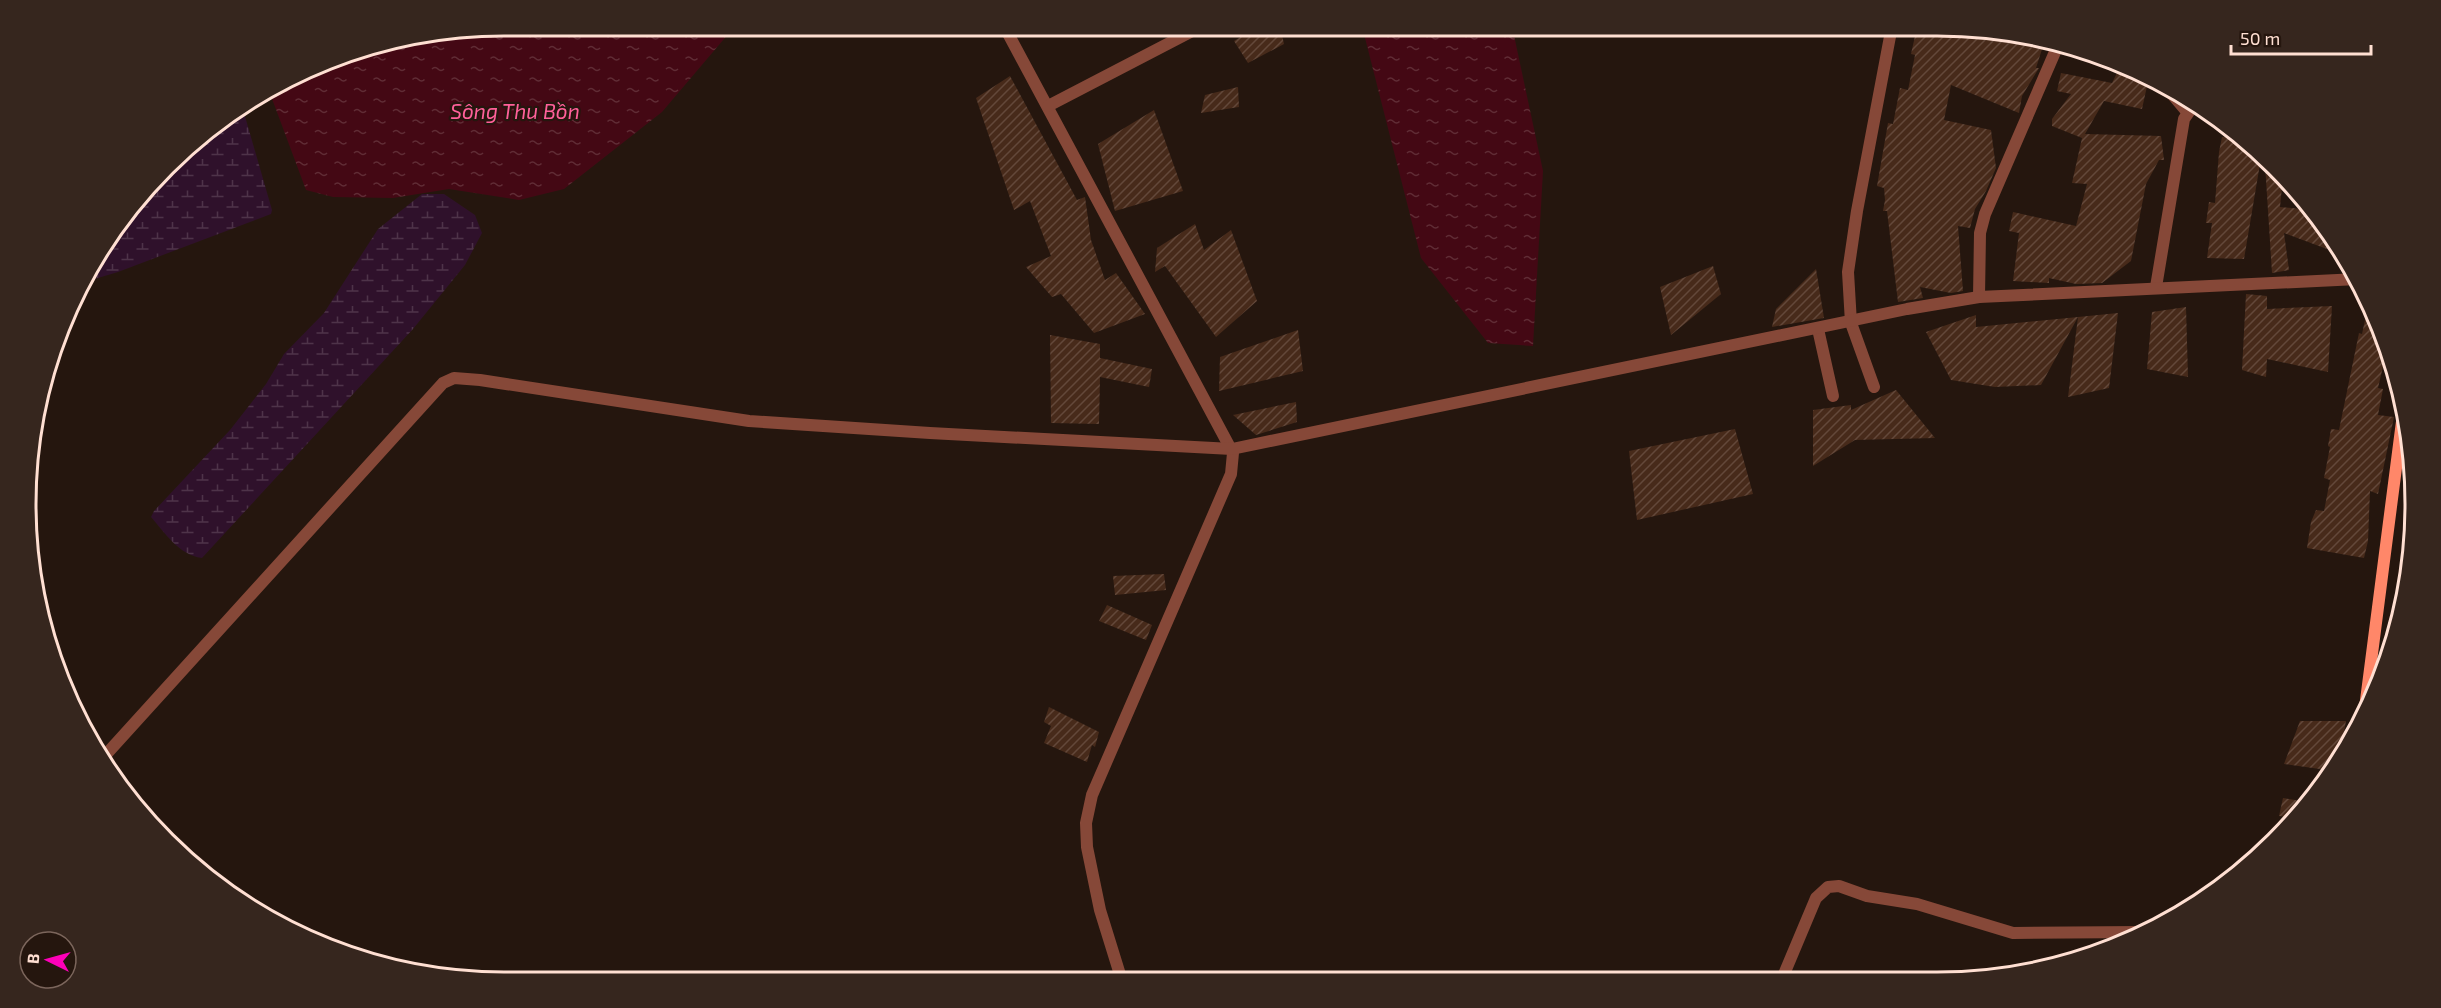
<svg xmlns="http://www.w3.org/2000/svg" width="2441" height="1008" font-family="'Exo 2',sans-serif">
<defs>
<pattern id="wetland-marsh" width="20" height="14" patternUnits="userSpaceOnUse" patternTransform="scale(1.5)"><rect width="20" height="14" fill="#2f112b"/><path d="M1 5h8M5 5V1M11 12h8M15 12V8" fill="none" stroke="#4e3349"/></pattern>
<pattern id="water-ripples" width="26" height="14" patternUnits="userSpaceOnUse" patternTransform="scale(1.5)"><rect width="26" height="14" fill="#440814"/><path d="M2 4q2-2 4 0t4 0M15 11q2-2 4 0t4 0" fill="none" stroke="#602c35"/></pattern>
<pattern id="building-hatch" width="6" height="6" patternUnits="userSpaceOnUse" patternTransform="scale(1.5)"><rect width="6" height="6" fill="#472a1a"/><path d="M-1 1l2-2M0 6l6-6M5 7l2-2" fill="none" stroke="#63483a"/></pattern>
</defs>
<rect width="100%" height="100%" fill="#25160e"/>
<g fill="url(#wetland-marsh)">
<polygon points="242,106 272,210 271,214 118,272 81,283 89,265 189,144"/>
<path d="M422 194H444L475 215 482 233 465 265 413 329 202 558C179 555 165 533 151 517L154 511 230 430 266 384 284 354 324 313 378 229Z"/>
</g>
<g fill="url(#water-ripples)">
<polygon points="504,26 735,26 662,112 564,189 519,200 449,189 393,198 333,197 306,190 268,88 350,51"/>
<polygon points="1362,26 1512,26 1543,171 1533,346 1488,343 1421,258"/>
</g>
<g fill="url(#building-hatch)">
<polygon points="1234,26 1280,26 1284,44 1248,63 1234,41 1242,36"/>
<polygon points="1921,26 1937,26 2044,43 2036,68 2039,68 2022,96 2019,113 1951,85 1944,120 1991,130 1996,168 1986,191 1975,209 1970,228 1958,226 1963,291 1951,293 1920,287 1923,298 1898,302 1887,211 1883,211 1885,200 1884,188 1877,186 1888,123 1893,124 1900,88 1908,90 1915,55 1911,54 1915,36 1919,37"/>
<polygon points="2121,65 2149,77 2142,109 2104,101 2085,134 2161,136 2164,160 2159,160 2146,184 2131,261 2102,283 2076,284 2049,278 2049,283 2013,281 2019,233 2009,231 2013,212 2076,226 2087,184 2072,183 2082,138 2052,126 2052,119 2071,94 2057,91 2061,73 2112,83"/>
<polygon points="1010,76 1077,200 1085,197 1091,240 1105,280 1116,273 1145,314 1094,333 1061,294 1052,297 1026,267 1051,256 1030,201 1014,210 976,98"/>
<polygon points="1238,87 1239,107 1201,113 1205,95"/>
<polygon points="1154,110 1183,191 1115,211 1098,144"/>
<polygon points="2229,127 2252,144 2283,177 2280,207 2314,210 2343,255 2284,233 2289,270 2272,273 2265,164 2260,164 2244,259 2207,258 2212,223 2206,223 2209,202 2215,203 2219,152 2222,137 2228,137"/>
<polygon points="1195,224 1204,250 1231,230 1257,301 1216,337 1165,266 1155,272 1157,248"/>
<polygon points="1713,266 1721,294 1671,335 1660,287"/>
<polygon points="1816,269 1824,318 1772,327 1776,309"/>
<polygon points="2246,294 2267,296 2267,309 2332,306 2328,372 2267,359 2266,377 2242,370"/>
<polygon points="2369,301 2391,359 2385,358 2378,388 2383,389 2378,415 2394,417 2378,494 2370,491 2368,541 2364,558 2307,548 2311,522 2316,510 2324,511 2330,480 2324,478 2330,447 2328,446 2331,429 2339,430 2359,333 2362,334"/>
<polygon points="2186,307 2188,377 2147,369 2152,312"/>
<polygon points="2118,313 2109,388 2068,397 2078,317"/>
<polygon points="1976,315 1976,327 2078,317 2041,385 1995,387 1951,380 1926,332"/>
<polygon points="1298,330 1303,371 1219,391 1220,357"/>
<polygon points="1050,335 1100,344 1100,358 1152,369 1149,387 1100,377 1099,424 1051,423"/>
<polygon points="1896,390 1935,438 1855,440 1813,466 1813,410 1851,405 1851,410"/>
<polygon points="1296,402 1297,422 1256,435 1233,415"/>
<polygon points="1735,429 1753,494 1637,520 1629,451"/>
<polygon points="1164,574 1166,590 1115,595 1113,576"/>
<polygon points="1107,605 1152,625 1146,640 1099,621"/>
<polygon points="1049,707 1099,732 1095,747 1092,745 1087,762 1044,743 1051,726 1044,722"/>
<polygon points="2300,721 2346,721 2338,763 2334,771 2284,764"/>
<polygon points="2283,798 2307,802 2293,818 2279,816"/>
</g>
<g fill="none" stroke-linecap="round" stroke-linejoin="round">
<g stroke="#864838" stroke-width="12">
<polyline points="1004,26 1233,453 1231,474 1092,795 1086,823 1087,847 1100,910 1122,981"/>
<polyline points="2168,86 2171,93 2187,112"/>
<polyline points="1048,106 1202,26"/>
<polyline points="2156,287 2184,119 2195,103"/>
<polyline points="1979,297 1980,233 1985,214 2058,45"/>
<polyline points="1818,329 1833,396"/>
<polyline points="1874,387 1851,323 1848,272 1857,211 1892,26"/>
<polyline points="101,760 443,383 454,378 480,380 749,421 930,433 1232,449 1907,309 1979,297 2358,279"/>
<polyline points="1782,979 1816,898 1828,887 1839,886 1867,896 1917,904 2013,933 2142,932"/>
</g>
<polyline stroke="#ff8769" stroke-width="12" points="2365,708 2404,406"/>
</g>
<g text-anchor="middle" stroke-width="4.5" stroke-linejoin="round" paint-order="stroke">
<g font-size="21" font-style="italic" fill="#ff609a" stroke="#25160e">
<text x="515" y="119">Sông Thu Bồn</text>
</g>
</g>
<path d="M0 0H2441V1008H0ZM504 36H1937A468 468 0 0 1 2405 504V504A468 468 0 0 1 1937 972H504A468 468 0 0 1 36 504V504A468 468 0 0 1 504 36Z" fill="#36261e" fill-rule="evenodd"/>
<path fill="none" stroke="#ffdfd2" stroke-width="3" d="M504 36H1937A468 468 0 0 1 2405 504V504A468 468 0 0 1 1937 972H504A468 468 0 0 1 36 504V504A468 468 0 0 1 504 36Z"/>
<g transform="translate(48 960) rotate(275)"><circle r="28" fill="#25160e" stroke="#7c665c" stroke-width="1.5"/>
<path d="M0-4.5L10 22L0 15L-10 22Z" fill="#fd00b9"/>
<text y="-9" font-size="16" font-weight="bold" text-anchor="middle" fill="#ffdfd2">B</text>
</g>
<path d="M2231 45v9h140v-9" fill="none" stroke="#ffdfd2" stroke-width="3"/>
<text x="2240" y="45" font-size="18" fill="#ffdfd2" stroke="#25160e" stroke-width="4.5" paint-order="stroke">50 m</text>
</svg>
